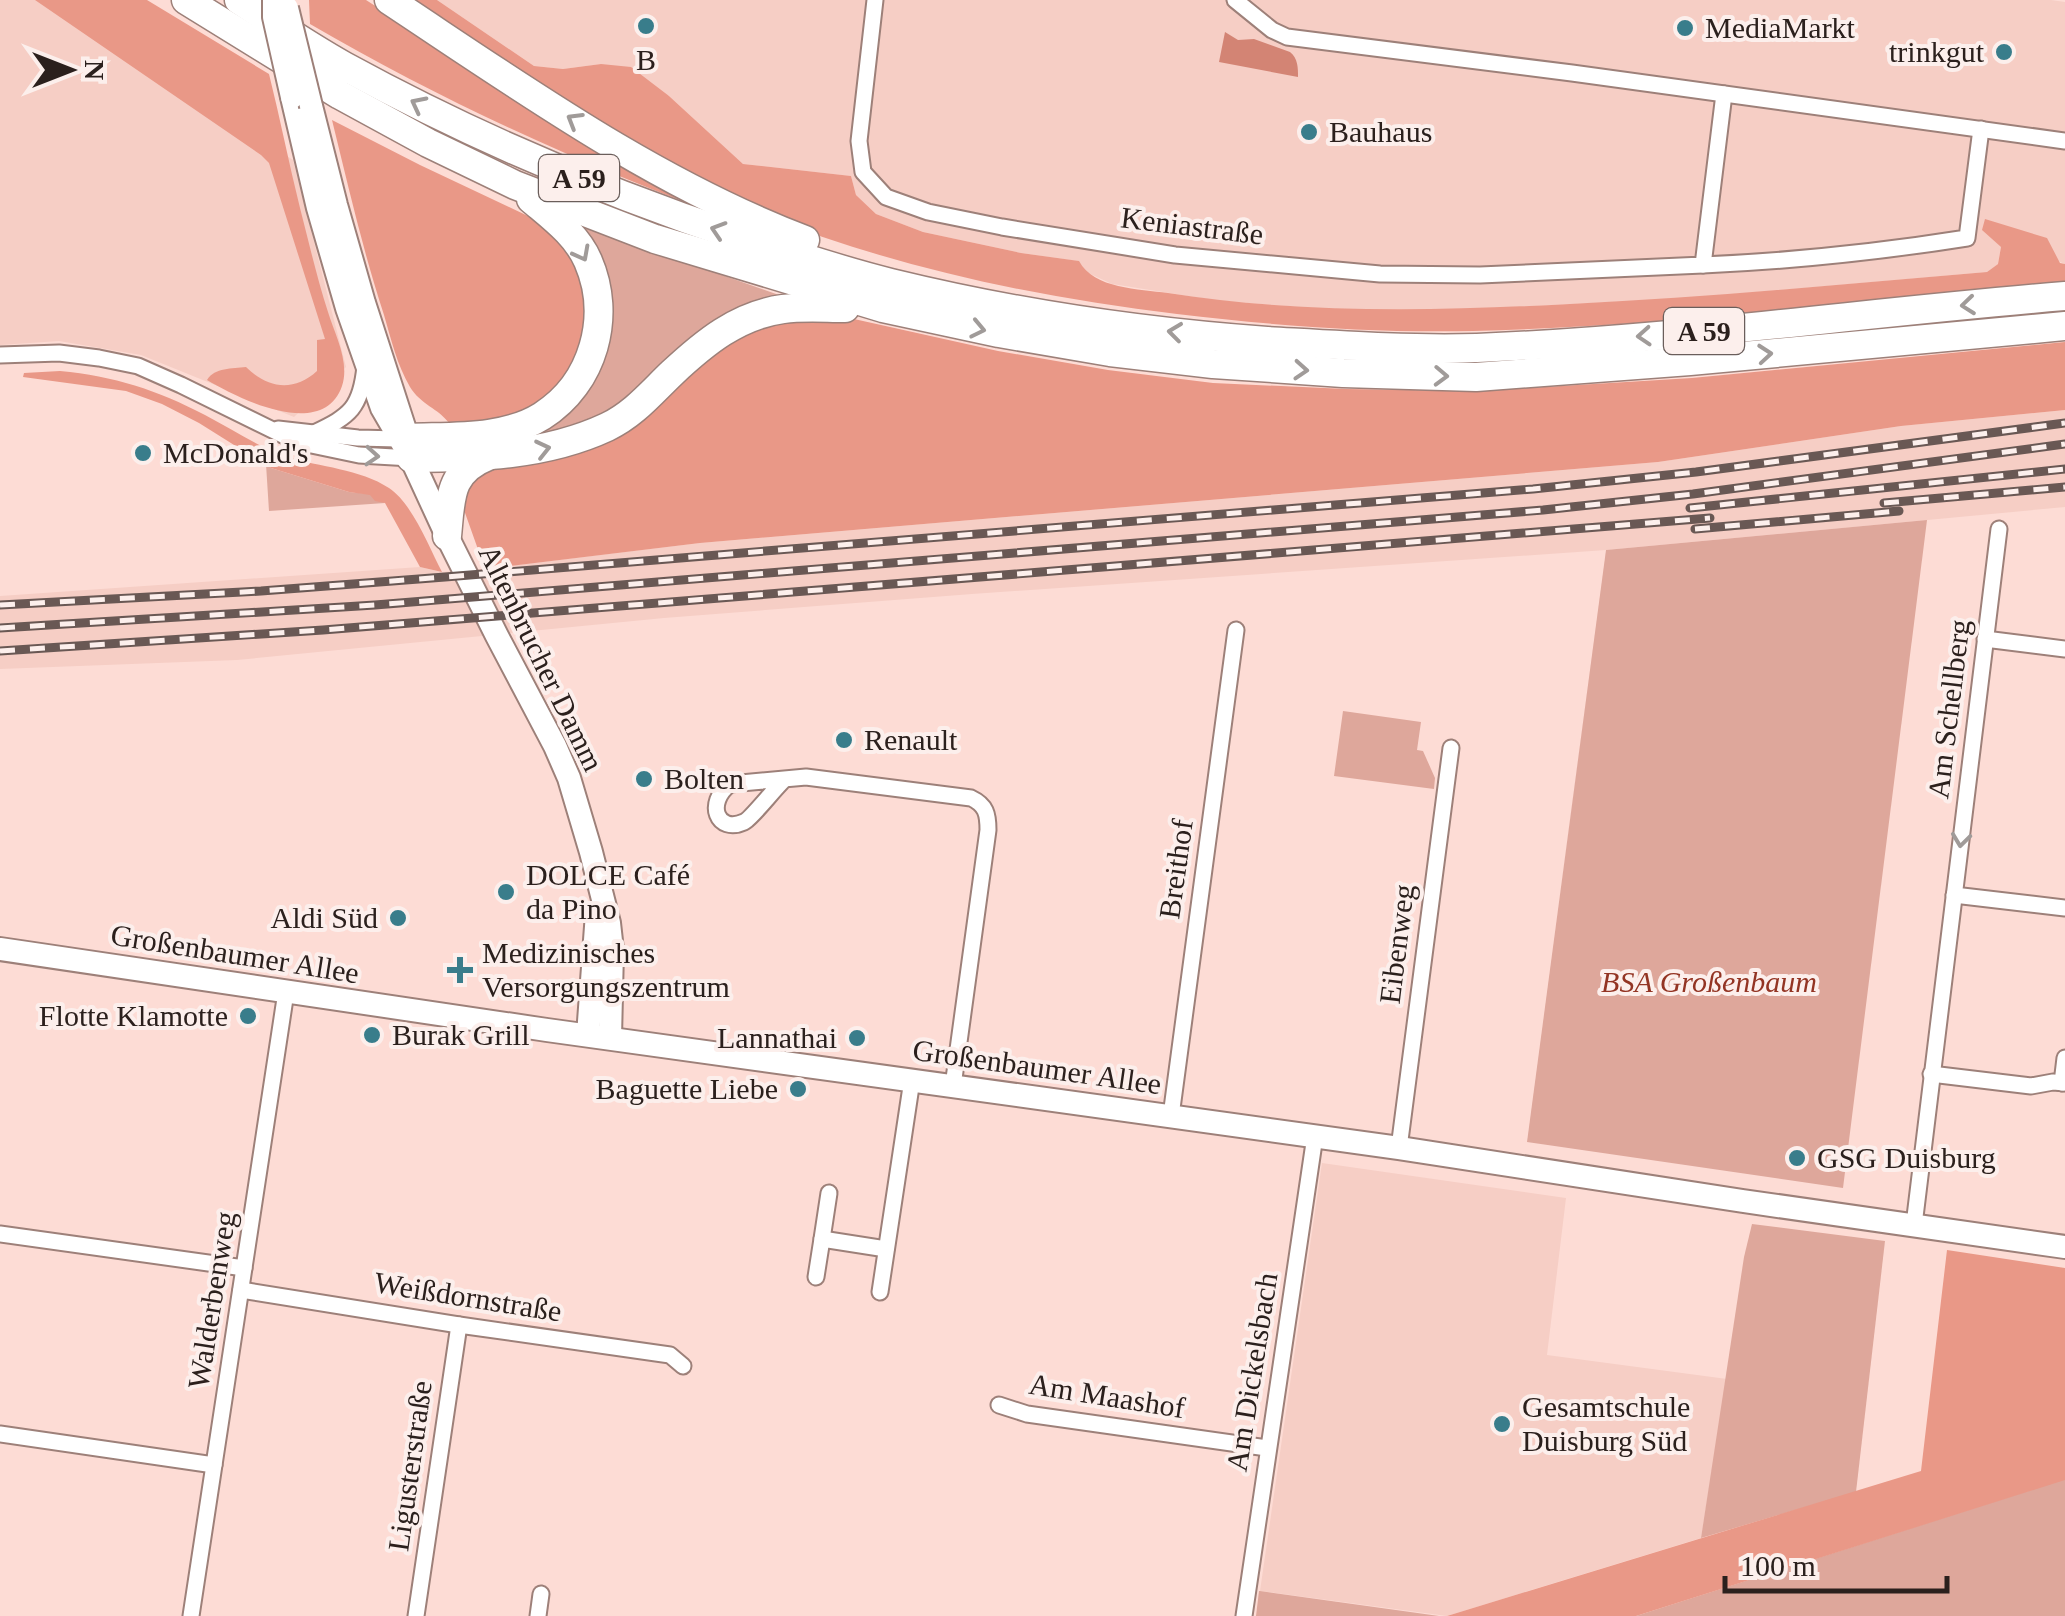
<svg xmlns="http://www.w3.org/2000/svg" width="2065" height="1616" font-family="'Times New Roman',serif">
<rect width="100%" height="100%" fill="#fddcd5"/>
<g fill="#f6cec5">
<polygon points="0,0 46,0 293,160 346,367 294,417 141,355 59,341 0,345"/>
<polygon points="437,0 2051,0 2065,2 2065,264 1983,230 2001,247 1998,264 1987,272 1688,298 1474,309 1344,310 1220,301 1112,284 1084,271 1078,261 1021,253 923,232 876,214 856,195 851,176 743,164 669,96 601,64 563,69 534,66"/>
<polygon points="2065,410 2065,507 1606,550 972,594 664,618 237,660 0,669 0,596 420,567 442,572 484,569 700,543 1658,462 1901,426"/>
<polygon points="1322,1163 1566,1198 1547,1355 1727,1379 1701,1538 1447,1616 1260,1591"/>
</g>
<g fill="#dea79b">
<polygon points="571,222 793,300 634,400 556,439 513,440"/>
<polygon points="266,464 271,468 349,492 370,494 385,503 269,511"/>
<polygon points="1927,520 1843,1188 1527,1142 1606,550"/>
<polygon points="1343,711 1421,722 1417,750 1423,751 1435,778 1434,789 1334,776"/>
<polygon points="1752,1224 1885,1241 1856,1492 1701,1538 1744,1257"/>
<polygon points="2065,1479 2065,1616 1636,1616"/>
<polygon points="1259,1591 1260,1591 1439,1616 1256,1616"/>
</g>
<g fill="#e99887">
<path d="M35 0H147L269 74C280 118 289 164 300 208 309 243 317 278 328 312 335 335 350 362 342 386 323 441 239 399 207 380 215 367 232 369 246 367 268 389 294 392 317 371V340L325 339 269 163 261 155Z"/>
<path d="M309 0H366L523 101 735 221C588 167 445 103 310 24Z"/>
<path d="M404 0H437L534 66 563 69 601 64 631 67 669 96 743 164 851 176 856 195 876 214 923 232 1021 253 1079 261C1094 289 1139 289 1168 293 1301 314 1435 311 1570 304 1709 297 1848 284 1987 272L1998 264 2001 247 1982 230 1985 219 2047 238 2060 263 2065 264V282C1868 301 1671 326 1473 331 1374 333 1276 326 1177 314 1012 294 850 258 699 187 665 172 634 147 603 127 536 85 470 42 404 0Z"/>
<path d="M332 120 420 165 549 226 565 238 590 289 584 358 536 408 509 419 449 423C439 409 420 404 410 387 397 365 391 339 384 315 363 251 348 185 332 120Z"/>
<polygon points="820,314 854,319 998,351 1108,370 1213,383 1346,389 1478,391 1692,378 2065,342 2065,410 1901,426 1658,462 700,543 485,569 459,496 477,468 528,462 679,379 757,322"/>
<path d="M60 371C114 376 157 390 205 415 232 429 258 447 287 457 320 467 360 469 389 488 412 503 429 547 442 572L420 567 385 503 375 501 370 495 349 492 271 468 199 423 162 404 126 391 23 377 24 373Z"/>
<polygon points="1947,1250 2065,1268 2065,1480 1636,1616 1447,1616 1921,1471"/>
</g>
<path fill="#d38474" d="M1225 32 1238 40 1254 39 1290 52C1298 58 1298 68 1298 77L1219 62Z"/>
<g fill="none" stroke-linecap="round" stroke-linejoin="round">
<g stroke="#9d8079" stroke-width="19">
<g id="street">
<polyline points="875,0 859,141 863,172 886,197 928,212 1002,227 1175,255 1380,274 1480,275 1703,265 1724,94"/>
<polyline points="1235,0 1272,30 1287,37 1572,73 2065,141"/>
<path d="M1703 265C1792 261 1879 252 1967 238L1981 129"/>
<polyline points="0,355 59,353 99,358 138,366 181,385 297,442 359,455 411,458"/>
<polyline points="278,429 358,438 398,439"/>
<path d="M314 433C350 416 361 408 365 366"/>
<polyline points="1985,639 2065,649"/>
<path d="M784 780C775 788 751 819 744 822 717 834 705 803 730 784L806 777 971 798C986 805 988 814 988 830L953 1086"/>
<polyline points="1954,895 2065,908"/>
<polyline points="1931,1074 2031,1086 2053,1082 2065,1083"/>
<polyline points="2062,1083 2065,1058"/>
<polyline points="1171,1116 1236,630"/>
<polyline points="1399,1148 1451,748"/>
<polyline points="1914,1225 1999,529"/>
<polyline points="0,1234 244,1268"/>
<polyline points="822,1239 829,1193"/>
<polyline points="816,1277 822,1239 886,1249"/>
<polyline points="241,1290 459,1325 670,1355 683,1366"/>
<polyline points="880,1292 912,1080"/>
<polyline points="999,1405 1027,1414 1267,1448"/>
<polyline points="0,1434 214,1465"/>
<polyline points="191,1616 286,992"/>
<polyline points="416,1616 459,1325"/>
<polyline points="538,1616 541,1594"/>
<polyline points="1244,1616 1315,1136"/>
</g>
</g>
<g stroke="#9d8079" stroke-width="26">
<g id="secondary">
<polyline points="292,97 318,208 347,308 382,408 411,458 447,536 497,636 555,746 569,778 591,852 609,923 612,950 610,1038"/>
<polyline points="311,106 336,205 364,303 405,430"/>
<polyline points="0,949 547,1030 1399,1148 1743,1201 2065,1247"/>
<polyline points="588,1035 597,913"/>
</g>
</g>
<g stroke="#9d8079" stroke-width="31">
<g id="highway">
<polyline points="186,0 340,95 428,143 515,185 655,239 883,308 999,333 1110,352 1213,364 1343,373 1476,377 1690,361 2065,326"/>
<path d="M239 0C273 22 308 46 344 66 472 136 606 193 745 239 794 255 842 271 891 283 1014 313 1141 332 1267 341 1337 345 1407 350 1477 348 1673 340 1869 312 2065 296"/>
<path d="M389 0C522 88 655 183 805 240"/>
<path d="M408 438C451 436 504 440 542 416 594 383 612 316 588 261 577 235 552 217 531 199"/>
<path d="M411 458C478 457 545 456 607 427 634 414 651 393 672 373 704 343 738 315 783 309 804 306 825 308 845 308"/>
<path d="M447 536C451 498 448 472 488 456"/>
</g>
</g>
<use href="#street" stroke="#fff" stroke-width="15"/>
<use href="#secondary" stroke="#fff" stroke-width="22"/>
<use href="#highway" stroke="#fff" stroke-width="28"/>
<g stroke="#695854" stroke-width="9">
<g id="rail">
<polyline points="1884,503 2065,487"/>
<polyline points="1690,508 2065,469"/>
<polyline points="1695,529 1899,511"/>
<polyline points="0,605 261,591 445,577 1533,489 1696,472 2065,423"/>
<polyline points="0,628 375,605 1543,510 1693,494 2065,444"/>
<polyline points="0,651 323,630 1710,518"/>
</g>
</g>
<use href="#rail" stroke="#fcefec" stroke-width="5" stroke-dasharray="15" stroke-linecap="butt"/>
<g stroke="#9d8079" stroke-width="26" stroke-linecap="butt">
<g id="secondary-bridge">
<polyline points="274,0 274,17 292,97"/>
<polyline points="287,8 311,106"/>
</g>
</g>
<use href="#secondary-bridge" stroke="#fff" stroke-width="22"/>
</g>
<defs><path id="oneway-chevron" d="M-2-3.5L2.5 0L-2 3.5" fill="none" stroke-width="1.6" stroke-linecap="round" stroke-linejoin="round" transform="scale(2.5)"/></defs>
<g stroke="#a09b99">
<use href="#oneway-chevron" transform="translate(418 104) rotate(-153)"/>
<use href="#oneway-chevron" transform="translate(574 120) rotate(-149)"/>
<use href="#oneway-chevron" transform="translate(718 230) rotate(-162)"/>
<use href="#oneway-chevron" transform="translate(582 254) rotate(62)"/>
<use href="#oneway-chevron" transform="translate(1968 305) rotate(174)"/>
<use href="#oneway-chevron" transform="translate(978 329) rotate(12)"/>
<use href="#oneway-chevron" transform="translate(1175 332) rotate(-173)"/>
<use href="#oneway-chevron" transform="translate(1644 336) rotate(176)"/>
<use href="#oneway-chevron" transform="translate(1765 354) rotate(-5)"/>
<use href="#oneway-chevron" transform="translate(1301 370) rotate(4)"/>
<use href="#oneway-chevron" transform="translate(1441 376) rotate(2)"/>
<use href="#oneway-chevron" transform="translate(543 449) rotate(-13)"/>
<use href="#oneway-chevron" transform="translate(372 456) rotate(4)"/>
<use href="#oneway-chevron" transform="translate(1961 840) rotate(97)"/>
</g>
<g fill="#397d8b" stroke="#fcefec" stroke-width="4">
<circle cx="646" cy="26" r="10"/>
<circle cx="1685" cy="28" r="10"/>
<circle cx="2004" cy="52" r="10"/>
<circle cx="1309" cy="132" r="10"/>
<circle cx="143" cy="453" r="10"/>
<circle cx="844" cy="740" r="10"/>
<circle cx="644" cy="779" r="10"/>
<circle cx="506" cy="892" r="10"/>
<circle cx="398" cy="918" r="10"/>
<path d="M455 955h10v10h10v10h-10v10h-10v-10h-10v-10h10z"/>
<circle cx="248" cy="1016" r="10"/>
<circle cx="372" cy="1035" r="10"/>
<circle cx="857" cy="1038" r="10"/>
<circle cx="798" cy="1089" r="10"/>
<circle cx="1797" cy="1158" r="10"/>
<circle cx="1502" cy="1424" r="10"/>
</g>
<g text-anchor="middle" stroke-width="8" stroke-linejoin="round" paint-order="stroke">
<g fill="#fcefec" stroke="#6a5e5b" stroke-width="2.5">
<rect x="539" y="155" width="80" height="46" rx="8"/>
<rect x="1664" y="308" width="80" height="46" rx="8"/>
</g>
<g font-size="28" font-weight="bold" fill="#2b201d">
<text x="579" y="188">A 59</text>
<text x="1704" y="341">A 59</text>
</g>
<g font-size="30" fill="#2b201d" stroke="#fcefec" text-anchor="start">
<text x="1705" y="38">MediaMarkt</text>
<text x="1984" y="62" text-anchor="end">trinkgut</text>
<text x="646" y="70" text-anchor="middle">B</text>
<text x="1329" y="142">Bauhaus</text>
<text x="163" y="463">McDonald's</text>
<text x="864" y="750">Renault</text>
<text x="664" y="789">Bolten</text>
<text x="526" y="885">DOLCE Café<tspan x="526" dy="34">da Pino</tspan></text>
<text x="378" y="928" text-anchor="end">Aldi Süd</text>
<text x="482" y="963">Medizinisches<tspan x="482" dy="34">Versorgungszentrum</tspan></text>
<text x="228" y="1026" text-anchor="end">Flotte Klamotte</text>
<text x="392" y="1045">Burak Grill</text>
<text x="837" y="1048" text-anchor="end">Lannathai</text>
<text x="778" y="1099" text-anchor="end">Baguette Liebe</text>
<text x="1817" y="1168">GSG Duisburg</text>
<text x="1522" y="1417">Gesamtschule<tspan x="1522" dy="34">Duisburg Süd</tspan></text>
</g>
<g font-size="30" fill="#2b201d" stroke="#fcefec">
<text transform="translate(1192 226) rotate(7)" y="10">Keniastraße</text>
<text transform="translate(541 658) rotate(64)" y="10">Altenbrucher Damm</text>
<text transform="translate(1949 709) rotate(-83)" y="10">Am Schellberg</text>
<text transform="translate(1176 869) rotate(-82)" y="10">Breithof</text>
<text transform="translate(1397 944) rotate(-83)" y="10">Eibenweg</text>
<text transform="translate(235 954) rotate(9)" y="10">Großenbaumer Allee</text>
<text transform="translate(1037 1067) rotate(8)" y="10">Großenbaumer Allee</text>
<text transform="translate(468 1297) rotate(9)" y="10">Weißdornstraße</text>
<text transform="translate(212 1300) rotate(-81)" y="10">Walderbenweg</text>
<text transform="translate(1252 1372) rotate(-81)" y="10">Am Dickelsbach</text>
<text transform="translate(1107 1396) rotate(9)" y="10">Am Maashof</text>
<text transform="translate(410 1466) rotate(-82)" y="10">Ligusterstraße</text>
</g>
<g font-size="30" font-style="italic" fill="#933423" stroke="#fcefec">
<text x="1709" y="992">BSA Großenbaum</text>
</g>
</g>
<g transform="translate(70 70) rotate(90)" stroke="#fcefec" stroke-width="8" paint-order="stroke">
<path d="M0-8L18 38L0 25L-18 38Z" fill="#2b201d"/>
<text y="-15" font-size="28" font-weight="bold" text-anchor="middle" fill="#2b201d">N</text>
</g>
<path d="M1725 1576v15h222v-15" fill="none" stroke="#2b201d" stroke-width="5"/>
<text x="1740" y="1576" font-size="30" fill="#2b201d" stroke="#fcefec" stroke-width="8" paint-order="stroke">100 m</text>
</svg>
